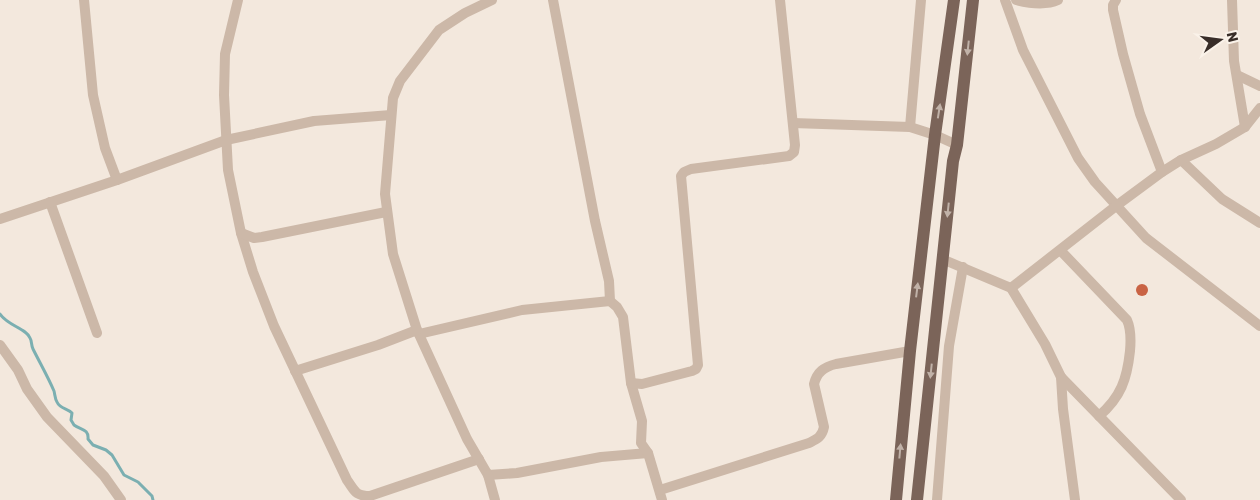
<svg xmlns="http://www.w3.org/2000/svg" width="1260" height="500" font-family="Rubik,sans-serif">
<rect width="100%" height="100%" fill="#f3e8dd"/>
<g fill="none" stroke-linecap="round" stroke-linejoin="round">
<path stroke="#7bafb1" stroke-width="3" d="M0 314C8 326 26 328 30 338 32 341 31 345 33 349 40 363 48 377 54 391 55 395 55 399 57 402 60 409 67 408 72 413L71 420 74 425C81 430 89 429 88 439L93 445 106 450 112 455 124 475 138 482 152 496 153 500"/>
</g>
<circle fill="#c96344" cx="1142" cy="290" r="6"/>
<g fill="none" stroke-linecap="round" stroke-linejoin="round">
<g stroke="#ccb8a8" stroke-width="10">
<polyline points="84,0 93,95 105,148 117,180"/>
<path d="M238 0 225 54 224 95 228 170 241 233 253 272 274 326 347 480C355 491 355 496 370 496L479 459"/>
<polyline points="492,0 465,13 439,30 400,81 393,98 385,194 393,254 417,330 467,439 488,475 517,473 601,457 648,453"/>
<polyline points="553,0 595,221 609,281 610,301 617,307 623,317 631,383 642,421 641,443 648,453 662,500"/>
<polyline points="1005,0 1023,50 1078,158 1095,182 1146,238 1260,326"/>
<path d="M1016 0C1028 3 1045 6 1058 0"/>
<polyline points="1116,0 1113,5 1113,10 1123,54 1140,114 1162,172"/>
<polyline points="1232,0 1234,61 1245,127"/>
<polyline points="1237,75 1260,86"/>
<polyline points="793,123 910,127 935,135 957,145"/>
<polyline points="910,127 921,0"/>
<polyline points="1181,160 1222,199 1260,223"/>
<polyline points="50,202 97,333"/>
<polyline points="0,219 117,180 226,140 314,121 391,115"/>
<polyline points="241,233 254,238 262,237 386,212"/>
<path d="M1061 251 1127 320C1131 329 1131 340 1130 351 1127 379 1121 397 1099 416"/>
<polyline points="942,259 1011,288 1045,344 1061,377 1063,409 1075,500"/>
<polyline points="1011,288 1116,206 1162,172 1181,160 1216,144 1245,127 1260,108"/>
<polyline points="419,334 522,310 610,301"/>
<polyline points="0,345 18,370 27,389 47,417 104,476 121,500"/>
<polyline points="295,371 378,345 417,330"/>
<polyline points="1061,377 1181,500"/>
<polyline points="631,383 642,384 692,371 696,369 698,365 681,176 684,172 691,169 789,156 794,152 795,145 780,0"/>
<polyline points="488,475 495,500"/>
<path d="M660 490 809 443C817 439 822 437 824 427L814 384C817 372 824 367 836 364L910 351"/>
<polyline points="937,500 949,346 963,267"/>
</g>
<g stroke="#7b6459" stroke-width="12">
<polyline points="896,500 910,351 935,135 954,0"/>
<polyline points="917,500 953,161 957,145 973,0"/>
</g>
</g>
<defs><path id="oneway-solid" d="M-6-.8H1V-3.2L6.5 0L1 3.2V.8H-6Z" transform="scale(1.25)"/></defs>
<g fill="#c1b2a8">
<use href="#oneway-solid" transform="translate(968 48) rotate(96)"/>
<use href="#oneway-solid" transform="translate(939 111) rotate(-81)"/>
<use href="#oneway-solid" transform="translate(948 210) rotate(96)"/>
<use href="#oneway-solid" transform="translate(917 290) rotate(-83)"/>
<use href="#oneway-solid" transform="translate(931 371) rotate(96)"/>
<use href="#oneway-solid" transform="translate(900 451) rotate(-85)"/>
</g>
<g transform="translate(1220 40) rotate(76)" stroke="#faf2e9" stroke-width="4" paint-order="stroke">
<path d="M0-4L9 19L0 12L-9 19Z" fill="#382d28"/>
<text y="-8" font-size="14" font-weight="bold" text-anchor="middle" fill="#382d28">N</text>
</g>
</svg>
